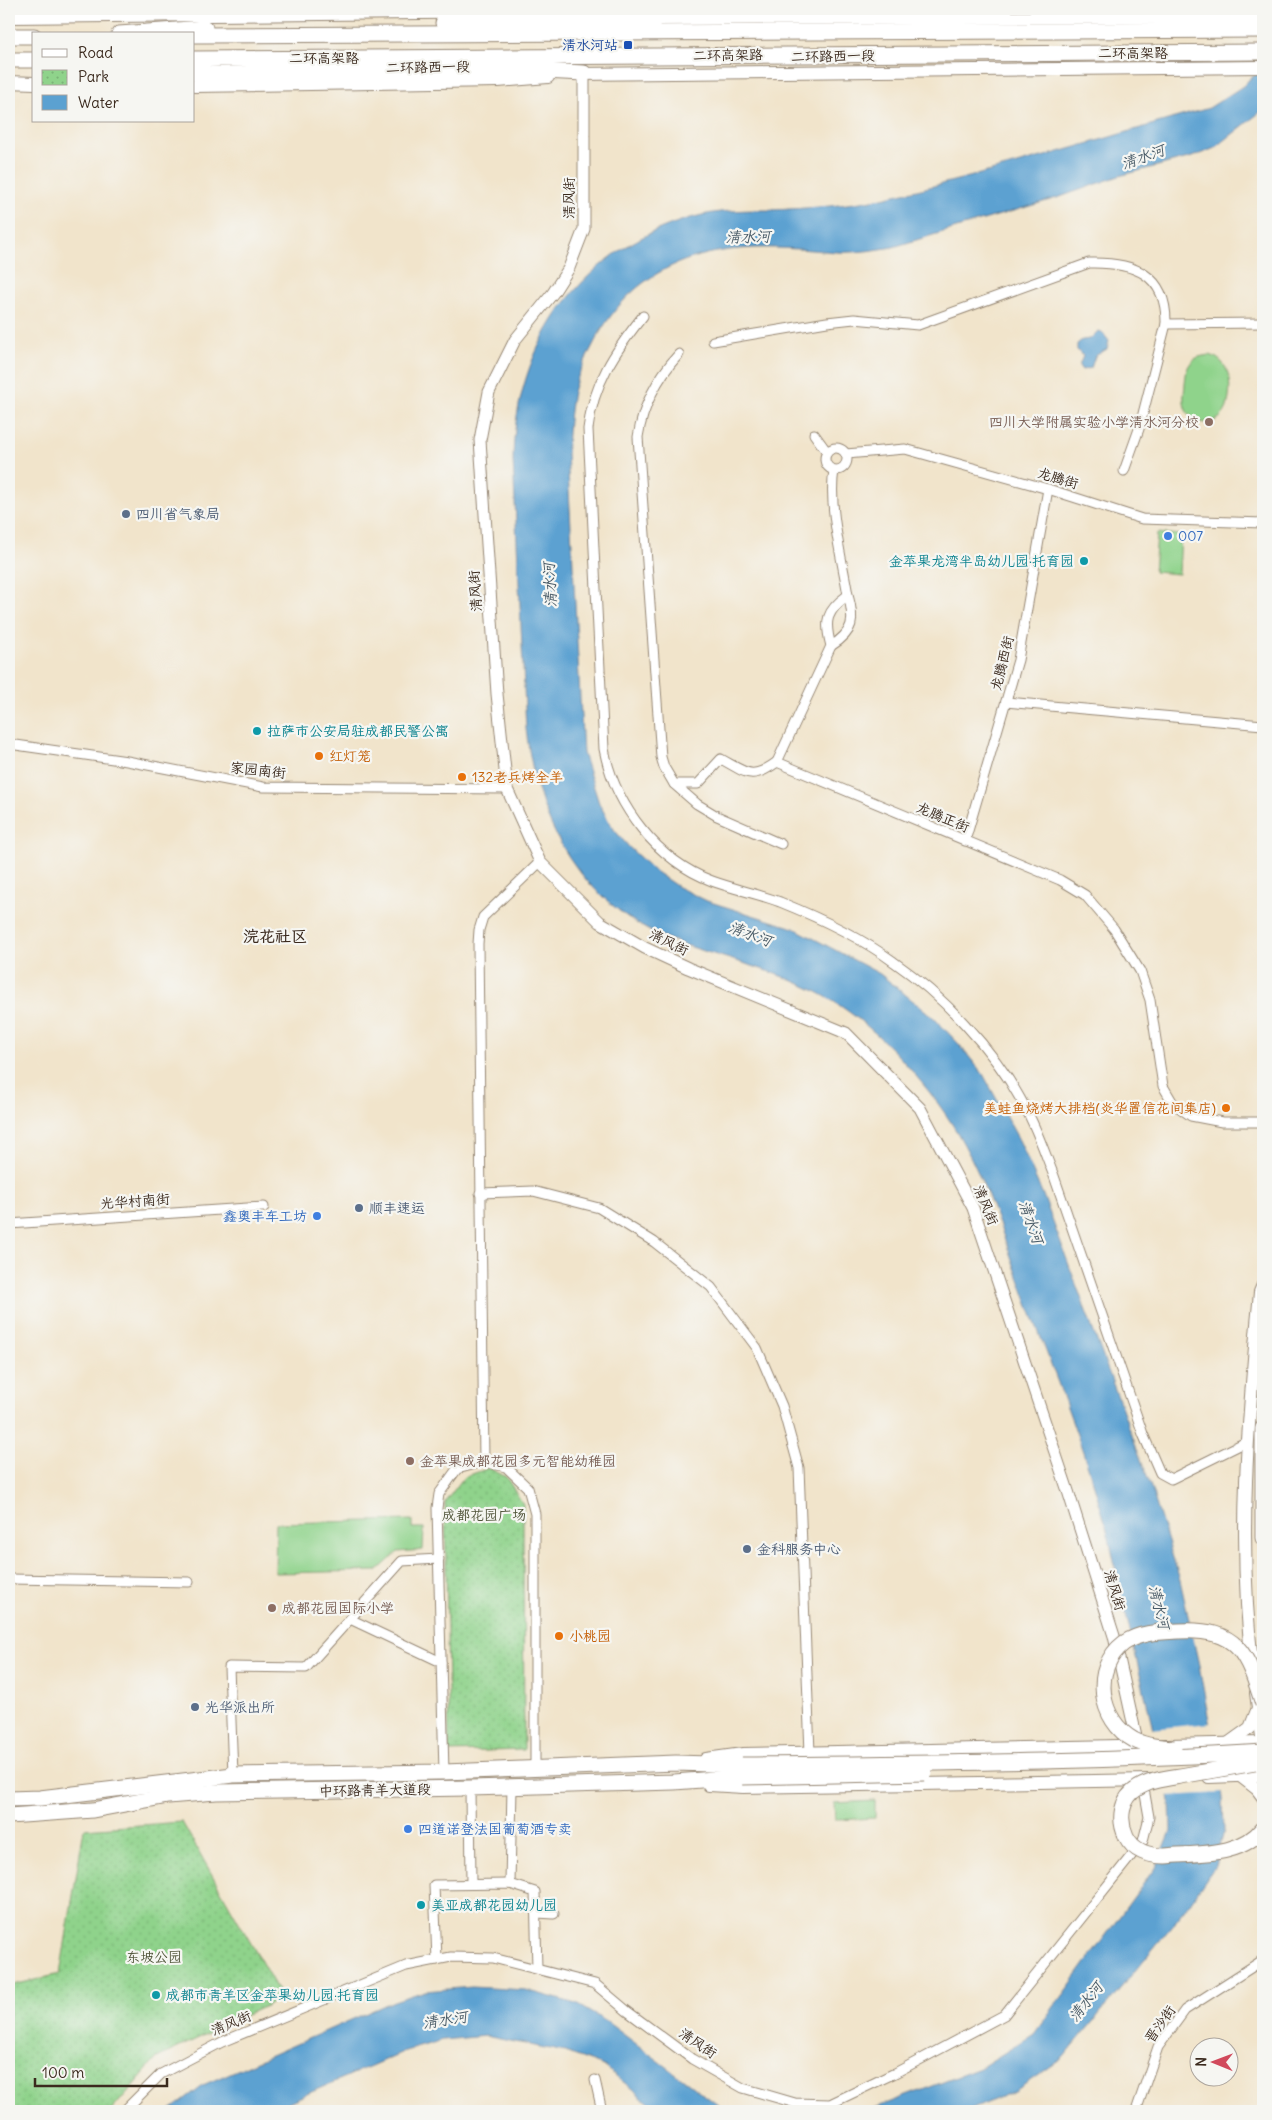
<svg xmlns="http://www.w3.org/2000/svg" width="1272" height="2120" font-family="Delius,'LXGW WenKai TC',sans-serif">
<defs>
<pattern id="park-dots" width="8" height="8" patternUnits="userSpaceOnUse" patternTransform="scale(1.25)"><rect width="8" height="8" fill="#8fd38b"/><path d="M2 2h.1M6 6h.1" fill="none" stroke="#7cb578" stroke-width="1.8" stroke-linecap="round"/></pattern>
</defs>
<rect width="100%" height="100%" fill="#f6f6f2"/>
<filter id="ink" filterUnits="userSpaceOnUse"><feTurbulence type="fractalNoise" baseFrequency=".02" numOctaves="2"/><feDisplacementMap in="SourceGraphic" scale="10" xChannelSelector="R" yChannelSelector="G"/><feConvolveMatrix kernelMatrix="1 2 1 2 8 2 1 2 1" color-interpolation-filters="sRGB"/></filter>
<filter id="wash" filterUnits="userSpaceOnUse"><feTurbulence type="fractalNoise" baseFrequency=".0096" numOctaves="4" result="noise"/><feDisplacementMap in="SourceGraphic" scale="20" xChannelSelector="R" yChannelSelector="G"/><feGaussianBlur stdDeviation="1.12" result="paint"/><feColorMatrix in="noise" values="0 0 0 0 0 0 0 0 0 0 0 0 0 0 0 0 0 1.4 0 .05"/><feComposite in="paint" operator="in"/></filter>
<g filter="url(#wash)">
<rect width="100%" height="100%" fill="#f1e4cb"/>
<g fill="url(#park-dots)" stroke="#657e54">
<polygon points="489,1468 506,1477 523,1504 524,1750 449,1752 445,1502 464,1477"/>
<polygon points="182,1822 282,1998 157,2058 111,2111 9,2111 9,1986 60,1974 84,1829"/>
</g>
<g fill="#8fd38b" stroke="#657e54">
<path d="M1210 355C1232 362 1232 387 1227 407 1225 413 1220 419 1214 421 1200 427 1185 417 1184 402 1183 396 1185 389 1185 383 1186 376 1186 369 1190 364 1194 357 1202 356 1210 355Z"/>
<polygon points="1157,533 1181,535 1179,574 1154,572"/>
<polygon points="412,1520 412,1528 424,1528 423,1550 398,1552 377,1571 275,1573 276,1523"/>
<polygon points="875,1801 875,1818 835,1820 834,1803"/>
</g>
<g fill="#5ba1d1" stroke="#4b6678">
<path d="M1263 65V110L1215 148 1192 157 1119 176 1060 197 893 247C875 250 856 253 837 252 809 250 782 247 754 248 680 251 626 279 592 347 585 361 577 376 573 392 569 412 568 432 567 452L583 753 599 803 612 827 629 847 653 870 678 887 707 901 794 928 880 974 933 1017 958 1043 983 1074 1020 1142 1043 1195 1149 1481 1180 1580 1199 1665 1223 1798 1224 1831 1215 1866 1185 1910 1063 2058 1015 2091 968 2111H867L980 2068 1034 2034 1157 1865 1171 1831 1170 1801C1155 1736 1139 1671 1124 1606 1116 1572 1110 1536 1099 1502 1079 1434 1052 1368 1027 1301 1004 1239 982 1166 944 1112 934 1097 922 1083 911 1070 883 1037 846 1005 807 987 757 963 700 954 650 931 636 924 623 914 611 904 558 860 534 797 526 729L513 460C515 341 585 243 702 215 725 210 748 210 771 210 808 208 846 206 882 198 992 174 1101 139 1209 108L1243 86Z"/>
<polygon points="1098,331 1102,332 1109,341 1107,349 1095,356 1091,368 1082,370 1079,366 1083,356 1077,350 1077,344 1082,340 1090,339"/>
<polygon points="472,1987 526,1990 576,2004 607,2022 726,2111 659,2111 604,2066 565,2052 485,2036 443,2040 405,2051 268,2111 169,2111 203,2085 394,2001 425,1991"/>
</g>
<polygon fill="#f1e4cb" points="1211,1723 1224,1793 1166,1796 1151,1729"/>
</g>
<g filter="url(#ink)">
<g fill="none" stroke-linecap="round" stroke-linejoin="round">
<g stroke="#968774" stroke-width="11">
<g id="minor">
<polyline points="689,19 690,9"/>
<path d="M643 316C615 351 593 384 588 429L604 749C615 806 657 860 712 881 734 889 758 894 780 902 820 918 860 937 894 962 942 995 993 1049 1021 1100 1035 1123 1044 1151 1054 1176L1143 1434 1160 1473 1171 1479 1248 1441"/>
<path d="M713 341 827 322 854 319 918 325 1089 263C1134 262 1167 274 1166 324L1263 323"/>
<path d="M679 354C658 377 643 405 638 437L661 757 664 767 674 784H698L721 759C747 773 751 781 777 762"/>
<polyline points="814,434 827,452"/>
<circle cx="836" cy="459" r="11"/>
<polyline points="846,454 905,449 1048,489 1142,519 1263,523"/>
<path d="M834 470C828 507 842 558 848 595 826 611 824 621 831 646L777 762 1060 880 1085 895 1114 929 1140 971 1150 1000 1163 1086 1173 1103 1191 1116 1222 1122H1263"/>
<polyline points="1124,471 1139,429 1166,324"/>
<path d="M831 646C854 632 855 620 848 595"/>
<polyline points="1006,702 1263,725"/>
<polyline points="9,744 127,761 263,787 507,789"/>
<polyline points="674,784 697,804 717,816 781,844"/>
<polyline points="965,841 1018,660 1048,489"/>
<polyline points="480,1193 533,1191 599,1208 654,1242 711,1287 757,1348 782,1406 799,1468 810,1753"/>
<polyline points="9,1224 264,1207"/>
<polyline points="484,1462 478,944 479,930 483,917 540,862"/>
<polyline points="9,1579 189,1582"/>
<polyline points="350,1619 441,1662"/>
<polyline points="444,1772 437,1508 439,1494 457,1469 484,1462 506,1467 528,1488 535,1514 535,1768"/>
<polyline points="233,1775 229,1667 306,1668 402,1561 439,1559"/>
<polyline points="470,1788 471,1884"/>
<polyline points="510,1884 512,1787"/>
<polyline points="537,1913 554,1914"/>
<polyline points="437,1960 434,1885 510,1884 535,1892 537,1968"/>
<polyline points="595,2080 602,2111"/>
<polyline points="124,2111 161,2074 222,2042 406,1966 451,1957 493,1958 595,1984 627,2011 692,2059 743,2088 795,2103 830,2104 895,2073 1004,2015 1143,1841 1149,1817 1143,1783"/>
<polyline points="1136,2111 1158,2047 1185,2010 1263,1960"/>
</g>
</g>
<g stroke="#968774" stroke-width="13">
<polyline id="tertiary" points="584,73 584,229 569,268 553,293 515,340 489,392 480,440 497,694 507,789 540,862 600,922 645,948 688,968 846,1033 920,1108 973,1208 1068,1491 1114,1636 1138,1745"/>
</g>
<g stroke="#968774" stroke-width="14">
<g id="secondary">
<polyline points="9,17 627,11 656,19 1263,17"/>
<polyline points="576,74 1263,67"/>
<polyline points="9,82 34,83"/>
<polyline points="194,86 498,81 548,77"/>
<path d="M1253 1670C1237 1545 1248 1418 1260 1292L1263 1285"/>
<polyline points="1256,1693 1263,1744"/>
<polyline points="1229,1743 1250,1728 1258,1708"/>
<polyline points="706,1759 743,1754 1263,1743"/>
<polyline points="1239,1775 1257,1789 1263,1797"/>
<polyline points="1209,1777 1263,1775"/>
<polyline points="709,1785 743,1787 1151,1780"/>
</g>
</g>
<g stroke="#968774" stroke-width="17">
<g id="primary">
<polyline points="1263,1428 1263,1538"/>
<polyline points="9,1799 40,1798 233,1775 444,1772 676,1763 742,1765"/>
<polyline points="9,1816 93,1810 168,1796 216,1792 470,1788 674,1782 742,1777"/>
</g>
</g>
<g stroke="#968774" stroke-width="17">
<g id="trunk">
<polyline points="443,23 656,19"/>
<polyline points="119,34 205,28"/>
<polyline points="194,35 1263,30"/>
<polyline points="9,36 34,36"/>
<polyline points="194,59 1263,52"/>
<polyline points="9,60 34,60"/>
<polyline points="194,73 221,74 501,69 584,73"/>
</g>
</g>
<use href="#minor" stroke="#fff" stroke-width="9"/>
<use href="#tertiary" stroke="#fff" stroke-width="11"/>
<use href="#secondary" stroke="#fff" stroke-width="12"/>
<use href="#primary" stroke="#fff" stroke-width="15"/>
<use href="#trunk" stroke="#fff" stroke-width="15"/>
<g stroke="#968774" stroke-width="17" stroke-linecap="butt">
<g id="primary-bridge">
<path d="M1174 1748C1160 1747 1146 1746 1134 1740 1099 1721 1091 1668 1124 1643 1140 1632 1161 1632 1179 1631 1239 1628 1247 1654 1263 1704"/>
<path d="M1255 1763C1232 1767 1209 1771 1186 1775 1170 1778 1152 1779 1138 1788 1121 1798 1118 1819 1126 1836 1133 1851 1149 1856 1165 1856 1198 1853 1241 1857 1263 1828"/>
<path d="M742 1765C915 1763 1090 1763 1263 1752"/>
<polyline points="742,1777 925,1773"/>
</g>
</g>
<use href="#primary-bridge" stroke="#fff" stroke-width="15"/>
</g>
</g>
<rect fill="#1a4fb4" stroke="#f6f6f2" stroke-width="2" x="623" y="40" width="10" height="10" rx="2.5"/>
<g fill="#8d6e63" stroke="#f6f6f2" stroke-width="2">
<circle cx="1209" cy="422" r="5"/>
<circle cx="410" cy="1461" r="5"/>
<circle cx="272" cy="1608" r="5"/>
</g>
<g fill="#5c6f8a" stroke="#f6f6f2" stroke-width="2">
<circle cx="126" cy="514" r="5"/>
<circle cx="359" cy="1208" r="5"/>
<circle cx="747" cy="1549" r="5"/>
<circle cx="195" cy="1707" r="5"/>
</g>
<g fill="#3f7fe0" stroke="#f6f6f2" stroke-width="2">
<circle cx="1168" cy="536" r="5"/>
<circle cx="317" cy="1216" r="5"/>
<circle cx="408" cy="1829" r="5"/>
</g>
<g fill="#0f9aa8" stroke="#f6f6f2" stroke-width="2">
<circle cx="1084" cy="561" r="5"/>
<circle cx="257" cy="731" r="5"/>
<circle cx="421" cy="1905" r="5"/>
<circle cx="156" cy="1995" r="5"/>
</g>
<g fill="#e8710a" stroke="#f6f6f2" stroke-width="2">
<circle cx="319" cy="756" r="5"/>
<circle cx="462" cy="777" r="5"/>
<circle cx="1226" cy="1108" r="5"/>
<circle cx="559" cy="1636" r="5"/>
</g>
<g text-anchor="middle" stroke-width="4.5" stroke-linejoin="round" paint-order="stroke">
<g font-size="14" fill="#164399" stroke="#f6f6f2" text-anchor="end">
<text x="618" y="50">清水河站</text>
</g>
<g font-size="14" fill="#3b2a1e" stroke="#f6f6f2">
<text x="1133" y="58">二环高架路</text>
<text transform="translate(728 55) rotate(-1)" y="5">二环高架路</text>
<text transform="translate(833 56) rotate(-1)" y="5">二环路西一段</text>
<text x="324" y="63">二环高架路</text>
<text transform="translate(428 67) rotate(-1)" y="5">二环路西一段</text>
<text transform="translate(569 198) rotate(-90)" y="5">清风街</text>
<text transform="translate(1058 478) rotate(17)" y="5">龙腾街</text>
<text transform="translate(475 591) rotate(-94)" y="5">清风街</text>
<text transform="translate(1002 663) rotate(-76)" y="5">龙腾西街</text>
<text transform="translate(258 770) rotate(6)" y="5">家园南街</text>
<text transform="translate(943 817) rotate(23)" y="5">龙腾正街</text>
<text transform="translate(669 942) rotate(26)" y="5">清风街</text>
<text transform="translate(135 1201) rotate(-4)" y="5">光华村南街</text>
<text transform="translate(986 1205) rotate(67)" y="5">清风街</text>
<text transform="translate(1115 1590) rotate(73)" y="5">清风街</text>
<text transform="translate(375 1790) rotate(-1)" y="5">中环路青羊大道段</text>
<text transform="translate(231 2023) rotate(-23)" y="5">清风街</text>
<text transform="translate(1160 2024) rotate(-55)" y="5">晋沙街</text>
<text transform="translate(698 2043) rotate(34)" y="5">清风街</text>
</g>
<g font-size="14" fill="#785e54" stroke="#f6f6f2" text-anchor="start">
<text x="1199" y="427" text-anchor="end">四川大学附属实验小学清水河分校</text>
<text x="420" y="1466">金苹果成都花园多元智能幼稚园</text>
<text x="282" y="1613">成都花园国际小学</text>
</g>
<g font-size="14" fill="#4e5e75" stroke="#f6f6f2" text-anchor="start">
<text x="136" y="519">四川省气象局</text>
<text x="369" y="1213">顺丰速运</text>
<text x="757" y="1554">金科服务中心</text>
<text x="205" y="1712">光华派出所</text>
</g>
<g font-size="14" fill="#366cbe" stroke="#f6f6f2" text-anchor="start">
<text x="1178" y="541">007</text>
<text x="307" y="1221" text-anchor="end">鑫奥丰车工坊</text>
<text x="418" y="1834">四道诺登法国葡萄酒专卖</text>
</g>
<g font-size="14" fill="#0d838f" stroke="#f6f6f2" text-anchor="start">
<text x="1074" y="566" text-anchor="end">金苹果龙湾半岛幼儿园·托育园</text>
<text x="267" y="736">拉萨市公安局驻成都民警公寓</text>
<text x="431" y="1910">美亚成都花园幼儿园</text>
<text x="166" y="2000">成都市青羊区金苹果幼儿园·托育园</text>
</g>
<g font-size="14" fill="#c56008" stroke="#f6f6f2" text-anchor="start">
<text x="329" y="761">红灯笼</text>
<text x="472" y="782">132老兵烤全羊</text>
<text x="1216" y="1113" text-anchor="end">美蛙鱼烧烤大排档(炎华置信花间集店)</text>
<text x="569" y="1641">小桃园</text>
</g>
<g font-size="14" fill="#505439" stroke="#f6f6f2">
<text x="484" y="1520">成都花园广场</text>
<text x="154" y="1962">东坡公园</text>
</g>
<g font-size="15" font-style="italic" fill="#485a66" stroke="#f6f6f2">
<text transform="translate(1143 157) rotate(-20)" y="5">清水河</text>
<text transform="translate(748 237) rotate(-1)" y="5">清水河</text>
<text transform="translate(550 585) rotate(-93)" y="5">清水河</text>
<text transform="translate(750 934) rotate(20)" y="5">清水河</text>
<text transform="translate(1031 1222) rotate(70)" y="5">清水河</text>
<text transform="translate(1159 1607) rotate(76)" y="5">清水河</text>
<text transform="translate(1086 2002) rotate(-52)" y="5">清水河</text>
<text transform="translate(445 2020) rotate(-9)" y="5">清水河</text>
</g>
<g font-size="16" font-weight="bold" fill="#3b2a1e" stroke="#f6f6f2">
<text x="275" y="942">浣花社区</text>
</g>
</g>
<rect width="1272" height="2120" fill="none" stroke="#f6f6f2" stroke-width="30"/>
<rect x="32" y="32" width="162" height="90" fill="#f6f6f2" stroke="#aba49d"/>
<rect x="42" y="49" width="25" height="8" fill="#ffffff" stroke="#aba49d"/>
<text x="78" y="58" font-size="15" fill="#3b2a1e">Road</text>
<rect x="42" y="70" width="25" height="15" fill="url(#park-dots)" stroke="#aba49d"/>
<text x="78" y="82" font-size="15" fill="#3b2a1e">Park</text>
<rect x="42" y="95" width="25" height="15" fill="#5ba1d1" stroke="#aba49d"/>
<text x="78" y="108" font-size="15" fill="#3b2a1e">Water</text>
<g transform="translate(1214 2062) rotate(271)"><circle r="24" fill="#f6f6f2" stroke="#aba49d"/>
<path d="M0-4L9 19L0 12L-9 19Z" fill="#d1495b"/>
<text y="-8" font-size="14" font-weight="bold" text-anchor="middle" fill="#3b2a1e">N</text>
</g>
<path d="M35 2078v8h132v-8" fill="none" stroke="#3b2a1e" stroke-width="2.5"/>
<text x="42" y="2078" font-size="15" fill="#3b2a1e" stroke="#f6f6f2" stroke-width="4" paint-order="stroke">100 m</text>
</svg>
